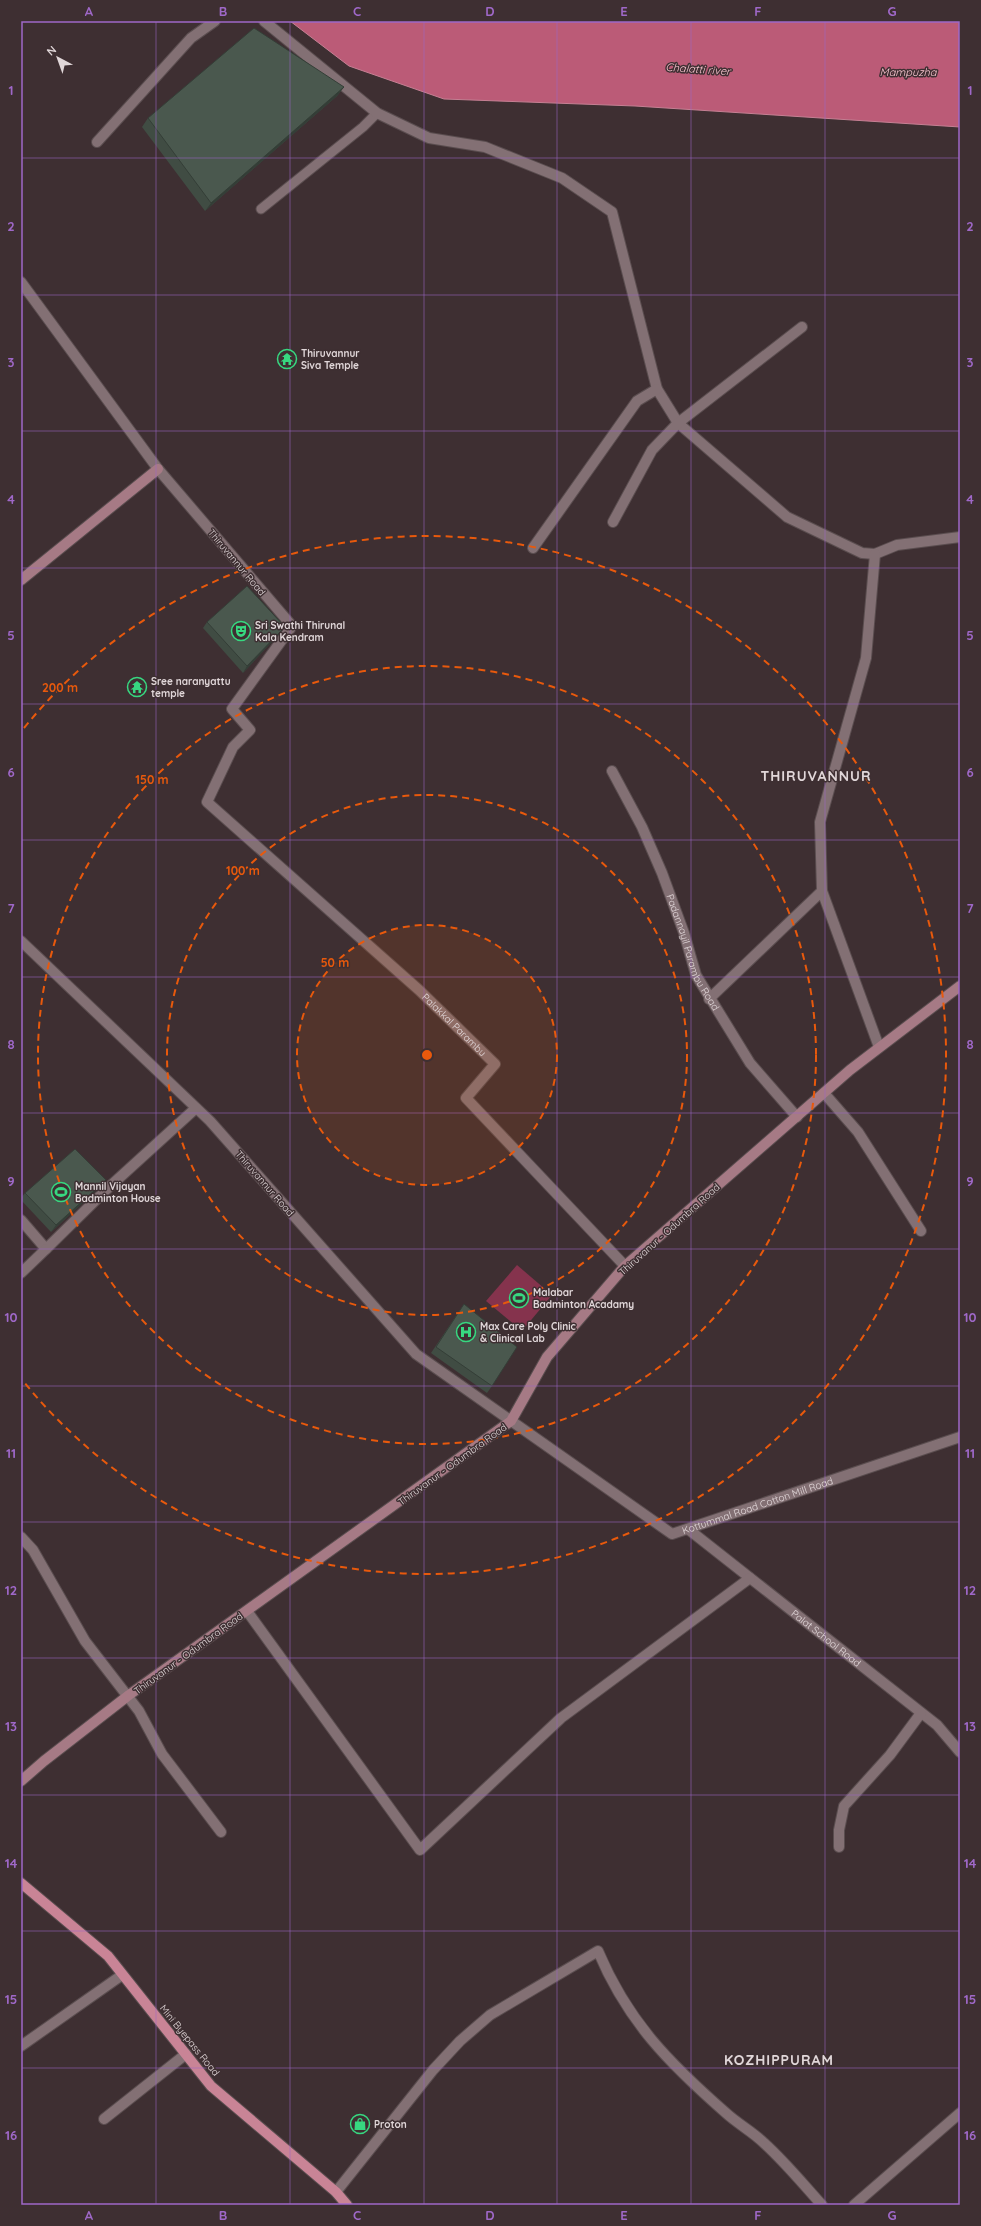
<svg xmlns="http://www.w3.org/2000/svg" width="981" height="2226" font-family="Quicksand,sans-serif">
<rect width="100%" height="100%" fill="#3e2f32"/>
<polygon fill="#85334d" points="517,1265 552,1295 522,1331 486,1301"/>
<polygon fill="#bb5b77" stroke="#c68094" points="290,21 960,21 960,127 635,106 444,99 349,66"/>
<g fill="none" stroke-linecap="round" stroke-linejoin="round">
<g stroke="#5a4d4f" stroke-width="11">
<polyline id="lane" points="261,209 363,127 377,113"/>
</g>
<g stroke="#5a4d4f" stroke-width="12">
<g id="street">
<polyline points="264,21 377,113 429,138 485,147 562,178 612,212 657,389 678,423 787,517 862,553 875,554 897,545 960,537"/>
<polyline points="97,142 191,38 215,21"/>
<path id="s1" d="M21 282 158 469 292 626 232 709 250 730 233 747 207 802 419 990 495 1064 466 1098 625 1266"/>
<polyline points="613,522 652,450 678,423 802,327"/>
<polyline points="533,548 637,401 657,389"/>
<path id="s2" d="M612 771 642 827 662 873 684 933 696 975 750 1063 797 1117"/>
<polyline points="822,891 879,1047"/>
<path id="s3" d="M21 941 210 1121 416 1354 672 1534 960 1437"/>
<polyline points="709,999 822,891 820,822 866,658 875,554"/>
<polyline points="824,1093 858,1132 921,1231"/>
<polyline points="21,1220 46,1249 107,1189 196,1108"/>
<polyline points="21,1273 46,1249"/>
<path id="s4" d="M688 1529 937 1725 960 1752"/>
<polyline points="21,1537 33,1550 85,1641 139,1711 162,1754 221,1832"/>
<polyline points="247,1611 420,1850 561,1718 750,1578"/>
<polyline points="839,1847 839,1830 844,1806 890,1755 921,1713"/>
<polyline points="21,2046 122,1975"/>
<polyline points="104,2119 186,2054"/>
<path d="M336 2192 433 2070 460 2041 490 2015 598 1951C628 2022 669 2063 726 2113 738 2124 753 2132 764 2143 785 2162 803 2184 822 2205"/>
<polyline points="854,2205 960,2113"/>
</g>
</g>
<g stroke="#5a4d4f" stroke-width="12">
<g id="secondary">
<polyline points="21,580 158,469"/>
<polyline points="21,1781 44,1761 129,1695 511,1421 547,1357 625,1266 850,1070 960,986"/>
</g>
</g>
<g stroke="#5a4d4f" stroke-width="12">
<polyline id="primary" points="21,1883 108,1956 211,2086 336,2192 347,2205"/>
</g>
<use href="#lane" stroke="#837074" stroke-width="9"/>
<use href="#street" stroke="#837074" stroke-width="10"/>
<use href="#secondary" stroke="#a67a85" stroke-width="10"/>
<use href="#primary" stroke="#c98496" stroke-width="10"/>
</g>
<g fill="#404c43">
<polygon points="344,87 337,96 205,211 142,127 148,118"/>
<polygon points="207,622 280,633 243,673 203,628"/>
<polygon points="106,1180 101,1186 51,1232 21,1200 21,1198 25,1193"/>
<polygon points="464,1304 492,1386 487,1393 431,1353"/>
</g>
<g fill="#343e37">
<polygon points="344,87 337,96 205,211 211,203"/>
<polygon points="285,627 280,633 243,673 247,666"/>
<polygon points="106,1180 101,1186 51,1232 56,1225"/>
</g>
<g fill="#4a584e" stroke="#343e37">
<polygon points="254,28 344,87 211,203 148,118"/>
<polygon points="247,586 285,627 247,666 207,622"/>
<polygon points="75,1149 106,1180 56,1225 25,1193"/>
<polygon points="464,1304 517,1347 492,1386 436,1347"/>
</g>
<path fill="none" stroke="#9f68c8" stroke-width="1" stroke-opacity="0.55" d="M156 21V2205M290 21V2205M424 21V2205M557 21V2205M691 21V2205M825 21V2205M21 158H960M21 295H960M21 431H960M21 568H960M21 704H960M21 840H960M21 977H960M21 1113H960M21 1249H960M21 1386H960M21 1522H960M21 1658H960M21 1795H960M21 1931H960M21 2068H960"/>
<circle cx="427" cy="1055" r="130" fill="#e8590c" fill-opacity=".12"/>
<g fill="none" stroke="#e8590c" stroke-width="2" stroke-dasharray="7 5">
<circle cx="427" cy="1055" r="130"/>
<circle cx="427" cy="1055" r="260"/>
<circle cx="427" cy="1055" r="389"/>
<path d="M24 728A519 519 0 1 1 24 1382"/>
</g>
<defs>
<g id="temple-ring" transform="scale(1)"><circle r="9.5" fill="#3e2f32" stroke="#37d880" stroke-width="1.5"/><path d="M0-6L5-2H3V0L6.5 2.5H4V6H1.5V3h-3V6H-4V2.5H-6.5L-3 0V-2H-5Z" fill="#37d880"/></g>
<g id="theatre-ring" transform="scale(1)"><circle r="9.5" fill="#3e2f32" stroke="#37d880" stroke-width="1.5"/><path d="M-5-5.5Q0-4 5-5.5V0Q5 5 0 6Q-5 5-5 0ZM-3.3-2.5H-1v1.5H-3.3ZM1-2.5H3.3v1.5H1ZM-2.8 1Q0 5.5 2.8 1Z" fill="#37d880"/></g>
<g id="stadium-ring" transform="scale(1)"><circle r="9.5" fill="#3e2f32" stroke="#37d880" stroke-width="1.5"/><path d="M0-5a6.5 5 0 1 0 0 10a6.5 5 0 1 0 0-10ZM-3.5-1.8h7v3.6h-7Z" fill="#37d880"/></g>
<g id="hospital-ring" transform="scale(1)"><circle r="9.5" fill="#3e2f32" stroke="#37d880" stroke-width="1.5"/><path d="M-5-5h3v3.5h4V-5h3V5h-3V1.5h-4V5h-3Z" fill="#37d880"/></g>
<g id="shop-ring" transform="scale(1)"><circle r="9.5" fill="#3e2f32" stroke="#37d880" stroke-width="1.5"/><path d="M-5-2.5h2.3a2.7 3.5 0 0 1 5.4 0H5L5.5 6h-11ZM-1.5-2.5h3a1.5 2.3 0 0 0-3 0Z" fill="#37d880"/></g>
</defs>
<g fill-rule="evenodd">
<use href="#temple-ring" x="287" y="359"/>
<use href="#theatre-ring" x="241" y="631"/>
<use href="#temple-ring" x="137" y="687"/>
<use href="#stadium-ring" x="61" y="1192"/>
<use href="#stadium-ring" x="519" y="1298"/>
<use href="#hospital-ring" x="466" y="1332"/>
<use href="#shop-ring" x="360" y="2124"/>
</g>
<g text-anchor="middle" stroke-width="3" stroke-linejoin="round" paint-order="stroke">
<g font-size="10" font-weight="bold" fill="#e1d7d9" stroke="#3e2f32" text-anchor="start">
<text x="301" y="357">Thiruvannur<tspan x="301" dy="12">Siva Temple</tspan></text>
<text x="255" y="629">Sri Swathi Thirunal<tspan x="255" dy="12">Kala Kendram</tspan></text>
<text x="151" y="685">Sree naranyattu<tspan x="151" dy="12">temple</tspan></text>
<text x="75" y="1190">Mannil Vijayan<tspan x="75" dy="12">Badminton House</tspan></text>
<text x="533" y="1296">Malabar<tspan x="533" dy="12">Badminton Acadamy</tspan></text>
<text x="480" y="1330">Max Care Poly Clinic<tspan x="480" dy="12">&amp; Clinical Lab</tspan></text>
<text x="374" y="2128">Proton</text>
</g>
<g font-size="10" fill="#e1d7d9" stroke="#3e2f32">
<text transform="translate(237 562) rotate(50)" y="4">Thiruvannur Road</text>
<text dy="4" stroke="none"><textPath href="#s2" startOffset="199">Padannayil Parambu Road</textPath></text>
<text dy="4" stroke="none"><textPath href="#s1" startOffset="986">Palakkal Parambu</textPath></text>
<text transform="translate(265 1183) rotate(49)" y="4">Thiruvannur Road</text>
<text transform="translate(669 1229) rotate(-42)" y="4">Thiruvanur - Odumbra Road</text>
<text transform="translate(452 1464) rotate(-36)" y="4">Thiruvanur - Odumbra Road</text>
<text dy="4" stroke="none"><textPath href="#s3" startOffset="975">Kottummal Road Cotton Mill Road</textPath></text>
<text dy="4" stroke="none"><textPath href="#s4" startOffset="176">Palat School Road</textPath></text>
<text transform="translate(188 1653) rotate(-36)" y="4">Thiruvanur - Odumbra Road</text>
<text transform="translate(190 2040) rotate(51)" y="4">Mini Byepass Road</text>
</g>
<g font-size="11" font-style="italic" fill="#fac5d0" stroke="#3e2f32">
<text transform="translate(698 69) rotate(4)" y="4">Chalatti river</text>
<text x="908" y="76">Mampuzha</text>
</g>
<g font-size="14" font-weight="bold" letter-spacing="1" fill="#e1d7d9" stroke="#3e2f32">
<text x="816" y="781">THIRUVANNUR</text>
<text x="779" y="2065">KOZHIPPURAM</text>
</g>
</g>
<circle cx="427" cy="1055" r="6" fill="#e8590c" stroke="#3e2f32" stroke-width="2"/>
<g font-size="12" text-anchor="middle" font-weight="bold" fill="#e8590c" stroke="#3e2f32" stroke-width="3" stroke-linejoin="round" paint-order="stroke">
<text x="60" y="692">200 m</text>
<text x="152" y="784">150 m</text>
<text x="243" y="875">100 m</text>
<text x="335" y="967">50 m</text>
</g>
<rect width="981" height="2226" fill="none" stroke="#3e2f32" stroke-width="44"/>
<g transform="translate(58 58) rotate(319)" stroke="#3e2f32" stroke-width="3" paint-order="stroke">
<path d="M0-3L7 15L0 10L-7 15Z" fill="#e1d7d9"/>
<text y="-6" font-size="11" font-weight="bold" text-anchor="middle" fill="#e1d7d9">N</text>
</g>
<rect x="22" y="22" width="937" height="2182" fill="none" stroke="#9f68c8" stroke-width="1.5"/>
<g font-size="13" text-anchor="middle" font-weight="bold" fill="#9f68c8">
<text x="89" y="16">A</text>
<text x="223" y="16">B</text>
<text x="357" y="16">C</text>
<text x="490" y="16">D</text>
<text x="624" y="16">E</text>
<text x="758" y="16">F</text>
<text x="892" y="16">G</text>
<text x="11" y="95">1</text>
<text x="970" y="95">1</text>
<text x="11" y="231">2</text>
<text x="970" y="231">2</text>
<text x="11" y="367">3</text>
<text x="970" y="367">3</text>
<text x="11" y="504">4</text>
<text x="970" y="504">4</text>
<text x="11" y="640">5</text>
<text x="970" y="640">5</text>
<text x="11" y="777">6</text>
<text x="970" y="777">6</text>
<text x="11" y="913">7</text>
<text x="970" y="913">7</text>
<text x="11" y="1049">8</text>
<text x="970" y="1049">8</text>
<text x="11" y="1186">9</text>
<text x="970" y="1186">9</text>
<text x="11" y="1322">10</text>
<text x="970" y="1322">10</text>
<text x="11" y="1458">11</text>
<text x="970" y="1458">11</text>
<text x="11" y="1595">12</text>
<text x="970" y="1595">12</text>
<text x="11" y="1731">13</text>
<text x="970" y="1731">13</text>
<text x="11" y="1868">14</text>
<text x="970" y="1868">14</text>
<text x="11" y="2004">15</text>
<text x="970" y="2004">15</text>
<text x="11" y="2140">16</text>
<text x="970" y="2140">16</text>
<text x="89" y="2220">A</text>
<text x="223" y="2220">B</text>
<text x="357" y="2220">C</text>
<text x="490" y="2220">D</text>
<text x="624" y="2220">E</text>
<text x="758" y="2220">F</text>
<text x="892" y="2220">G</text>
</g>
</svg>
